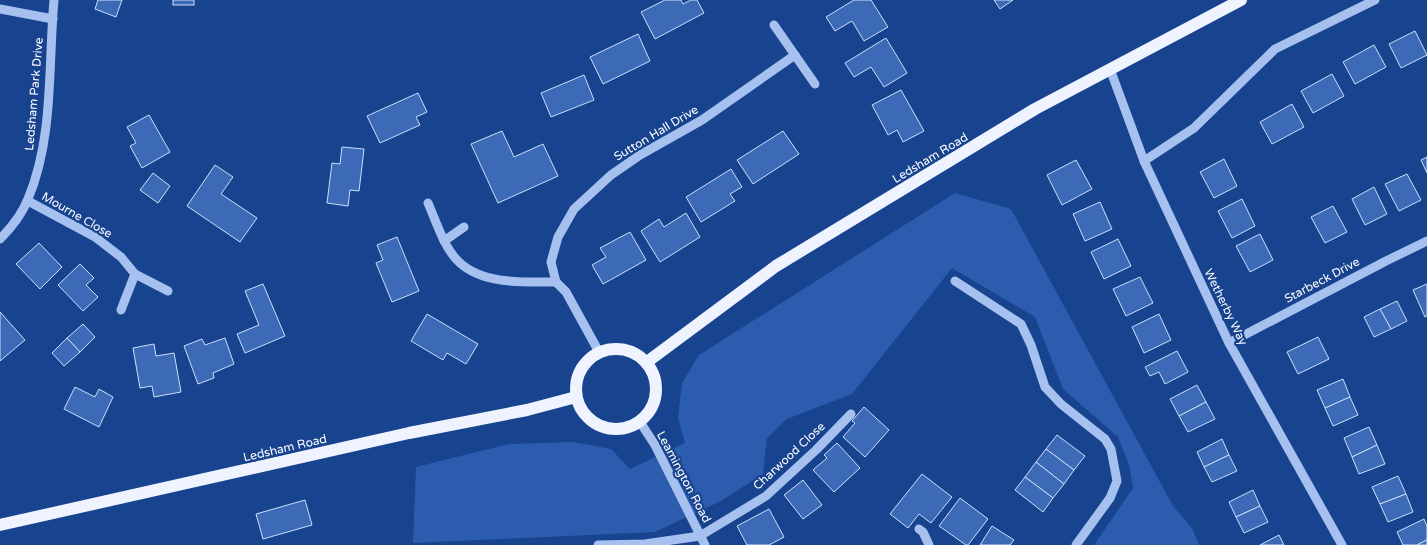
<svg xmlns="http://www.w3.org/2000/svg" width="1427" height="545" font-family="'Varela Round',sans-serif">
<rect width="100%" height="100%" fill="#18438f"/>
<polygon fill="#2b5cae" points="955,193 1011,209 1173,506 1192,528 1199,545 1094,545 1133,488 1129,465 1118,437 1063,389 1035,317 952,268 852,394 787,419 767,438 763,474 721,501 655,532 413,543 416,467 509,444 573,442 611,449 630,469 685,443 678,418 682,383 699,355"/>
<g fill="#3d6ab6" stroke="#ccdefb">
<polygon points="98,0 122,0 116,17 95,9"/>
<rect x="173" y="0" width="21" height="5"/>
<polygon points="665,0 681,0 683,4 691,0 697,0 704,13 655,39 641,12"/>
<polygon points="854,0 871,0 888,27 864,41 852,21 835,31 826,17"/>
<polygon points="994,0 1013,0 1000,9"/>
<polygon points="1415,31 1427,55 1401,68 1389,44"/>
<polygon points="638,34 650,61 603,84 590,57"/>
<polygon points="886,38 907,73 884,87 871,67 854,77 845,63"/>
<polygon points="1374,45 1386,67 1355,84 1343,62"/>
<polygon points="1332,74 1344,96 1313,113 1301,91"/>
<polygon points="584,75 594,100 551,117 541,93"/>
<polygon points="901,90 924,131 903,142 897,130 888,135 872,105"/>
<polygon points="418,93 427,112 416,117 420,125 380,143 367,116"/>
<polygon points="1292,104 1304,127 1272,144 1260,122"/>
<polygon points="149,115 170,152 142,168 130,146 136,143 127,127"/>
<polygon points="502,131 514,157 543,144 558,176 498,203 471,144"/>
<polygon points="783,131 799,154 753,184 737,160"/>
<polygon points="342,147 364,149 359,191 350,190 348,206 327,203 332,163 340,164"/>
<polygon points="1427,157 1427,173 1421,160"/>
<polygon points="1224,159 1237,186 1214,198 1200,172"/>
<polygon points="1076,160 1092,189 1062,205 1047,175"/>
<polygon points="215,165 233,177 221,194 257,218 240,242 187,206"/>
<polygon points="731,169 742,187 730,194 735,201 701,222 686,197"/>
<polygon points="153,173 170,186 158,203 140,190"/>
<polygon points="1407,174 1421,200 1399,211 1385,184"/>
<polygon points="1374,187 1387,214 1365,225 1352,199"/>
<polygon points="1242,199 1255,226 1232,238 1218,211"/>
<polygon points="1100,202 1112,229 1085,241 1073,214"/>
<polygon points="1333,206 1347,232 1325,243 1311,217"/>
<polygon points="686,213 700,237 660,262 641,231 659,219 664,227"/>
<polygon points="630,232 646,260 603,284 592,265 606,257 600,248"/>
<polygon points="1260,234 1273,260 1250,272 1236,246"/>
<polygon points="397,237 419,291 392,302 376,263 383,260 377,245"/>
<polygon points="1118,239 1131,266 1104,279 1091,252"/>
<polygon points="39,243 62,267 40,289 16,264"/>
<polygon points="80,264 94,278 86,285 98,297 83,311 58,285"/>
<polygon points="1140,277 1153,303 1126,316 1113,289"/>
<polygon points="263,284 285,336 245,353 237,334 259,325 245,291"/>
<polygon points="1427,284 1427,316 1425,317 1413,290"/>
<polygon points="1397,301 1407,321 1391,329 1380,309"/>
<polygon points="1380,309 1391,329 1374,337 1364,317"/>
<polygon points="0,312 25,340 0,361"/>
<polygon points="427,314 478,344 466,364 447,353 443,360 411,341"/>
<polygon points="1159,314 1171,340 1144,353 1132,327"/>
<polygon points="83,324 95,337 80,352 67,338"/>
<polygon points="1318,337 1329,359 1298,374 1287,352"/>
<polygon points="67,338 80,352 64,366 52,353"/>
<polygon points="225,338 234,364 213,373 214,378 198,384 184,346 202,339 205,345"/>
<polygon points="154,344 156,356 174,353 181,392 154,397 152,386 140,388 133,348"/>
<polygon points="1177,351 1188,372 1165,384 1159,372 1150,376 1145,367"/>
<polygon points="1343,379 1350,397 1325,408 1317,390"/>
<polygon points="1197,385 1206,402 1179,416 1170,399"/>
<polygon points="75,387 95,397 99,389 113,397 99,427 64,409"/>
<polygon points="1350,397 1358,415 1333,426 1325,408"/>
<polygon points="1206,402 1215,419 1188,432 1179,416"/>
<polygon points="864,407 889,430 865,457 843,437 855,423 852,421"/>
<polygon points="1369,427 1377,445 1352,457 1344,438"/>
<polygon points="1057,435 1085,456 1074,470 1046,449"/>
<polygon points="1222,439 1229,455 1204,467 1197,452"/>
<polygon points="837,443 860,468 834,492 813,470 827,458 824,455"/>
<polygon points="1377,445 1385,464 1359,474 1352,457"/>
<polygon points="1046,449 1074,470 1064,484 1036,462"/>
<polygon points="1229,455 1237,471 1212,482 1204,467"/>
<polygon points="1036,462 1064,484 1053,498 1025,477"/>
<polygon points="922,474 952,497 931,523 919,514 908,528 890,514"/>
<polygon points="1398,476 1406,494 1380,504 1372,487"/>
<polygon points="1025,477 1053,498 1043,512 1015,490"/>
<polygon points="803,480 822,505 803,519 784,495"/>
<polygon points="1253,490 1260,506 1236,517 1229,502"/>
<polygon points="1406,494 1413,512 1388,522 1380,504"/>
<polygon points="960,498 988,519 968,545 966,545 939,526"/>
<polygon points="305,500 312,525 263,539 256,514"/>
<polygon points="1260,506 1268,522 1244,533 1236,517"/>
<polygon points="769,509 784,537 769,545 747,545 737,526"/>
<polygon points="1424,519 1427,526 1427,540 1417,545 1403,545 1397,532"/>
<polygon points="992,526 1014,540 1010,545 980,545"/>
<polygon points="1279,535 1284,545 1260,545"/>
<polygon points="1427,540 1427,545 1417,545"/>
</g>
<g fill="none" stroke-linecap="round" stroke-linejoin="round">
<g stroke="#a6c1ef" stroke-width="9">
<polyline points="0,9 53,19"/>
<polyline points="774,25 815,84"/>
<polyline points="1110,69 1144,161 1229,343 1342,545"/>
<polyline points="1144,161 1194,128 1275,49 1375,0"/>
<polyline points="28,201 95,237 121,257 135,274 168,291"/>
<path d="M428 203C436 221 444 248 459 262 483 285 525 282 556 282L551 262 558 237 574 209 611 175 640 155 702 120 795 55"/>
<path d="M0 239C11 228 22 214 28 199 54 137 48 66 54 0"/>
<polyline points="444,241 464,227"/>
<polyline points="955,281 1021,324 1031,345 1045,387 1061,404 1105,439 1111,449 1117,481 1110,498 1076,545"/>
<polyline points="556,282 566,292 599,352"/>
<polyline points="121,310 135,274"/>
<polyline points="1229,343 1386,261 1427,241"/>
<polyline points="640,422 655,445 705,545"/>
<polyline points="919,529 923,532 929,545"/>
<polyline points="598,545 645,544 700,536 766,496 816,450 851,414"/>
</g>
<g stroke="#eef3ff" stroke-width="12">
<circle cx="616" cy="389" r="40"/>
<polyline points="647,362 776,266 1035,109 1241,0"/>
<polyline points="0,525 409,433 527,410 576,397"/>
</g>
</g>
<g text-anchor="middle" stroke-width="4.5" stroke-linejoin="round" paint-order="stroke">
<g font-size="12" fill="#fff" stroke="#18438f">
<text transform="translate(34 94) rotate(-85)" y="4">Ledsham Park Drive</text>
<text transform="translate(656 133) rotate(-31)" y="4">Sutton Hall Drive</text>
<text transform="translate(930 158) rotate(-31)" y="4">Ledsham Road</text>
<text transform="translate(77 215) rotate(30)" y="4">Mourne Close</text>
<text transform="translate(1322 280) rotate(-28)" y="4">Starbeck Drive</text>
<text transform="translate(1226 307) rotate(64)" y="4">Wetherby Way</text>
<text transform="translate(285 448) rotate(-13)" y="4">Ledsham Road</text>
<text transform="translate(789 456) rotate(-43)" y="4">Charwood Close</text>
<text transform="translate(684 477) rotate(62)" y="4">Leamington Road</text>
</g>
</g>
</svg>
